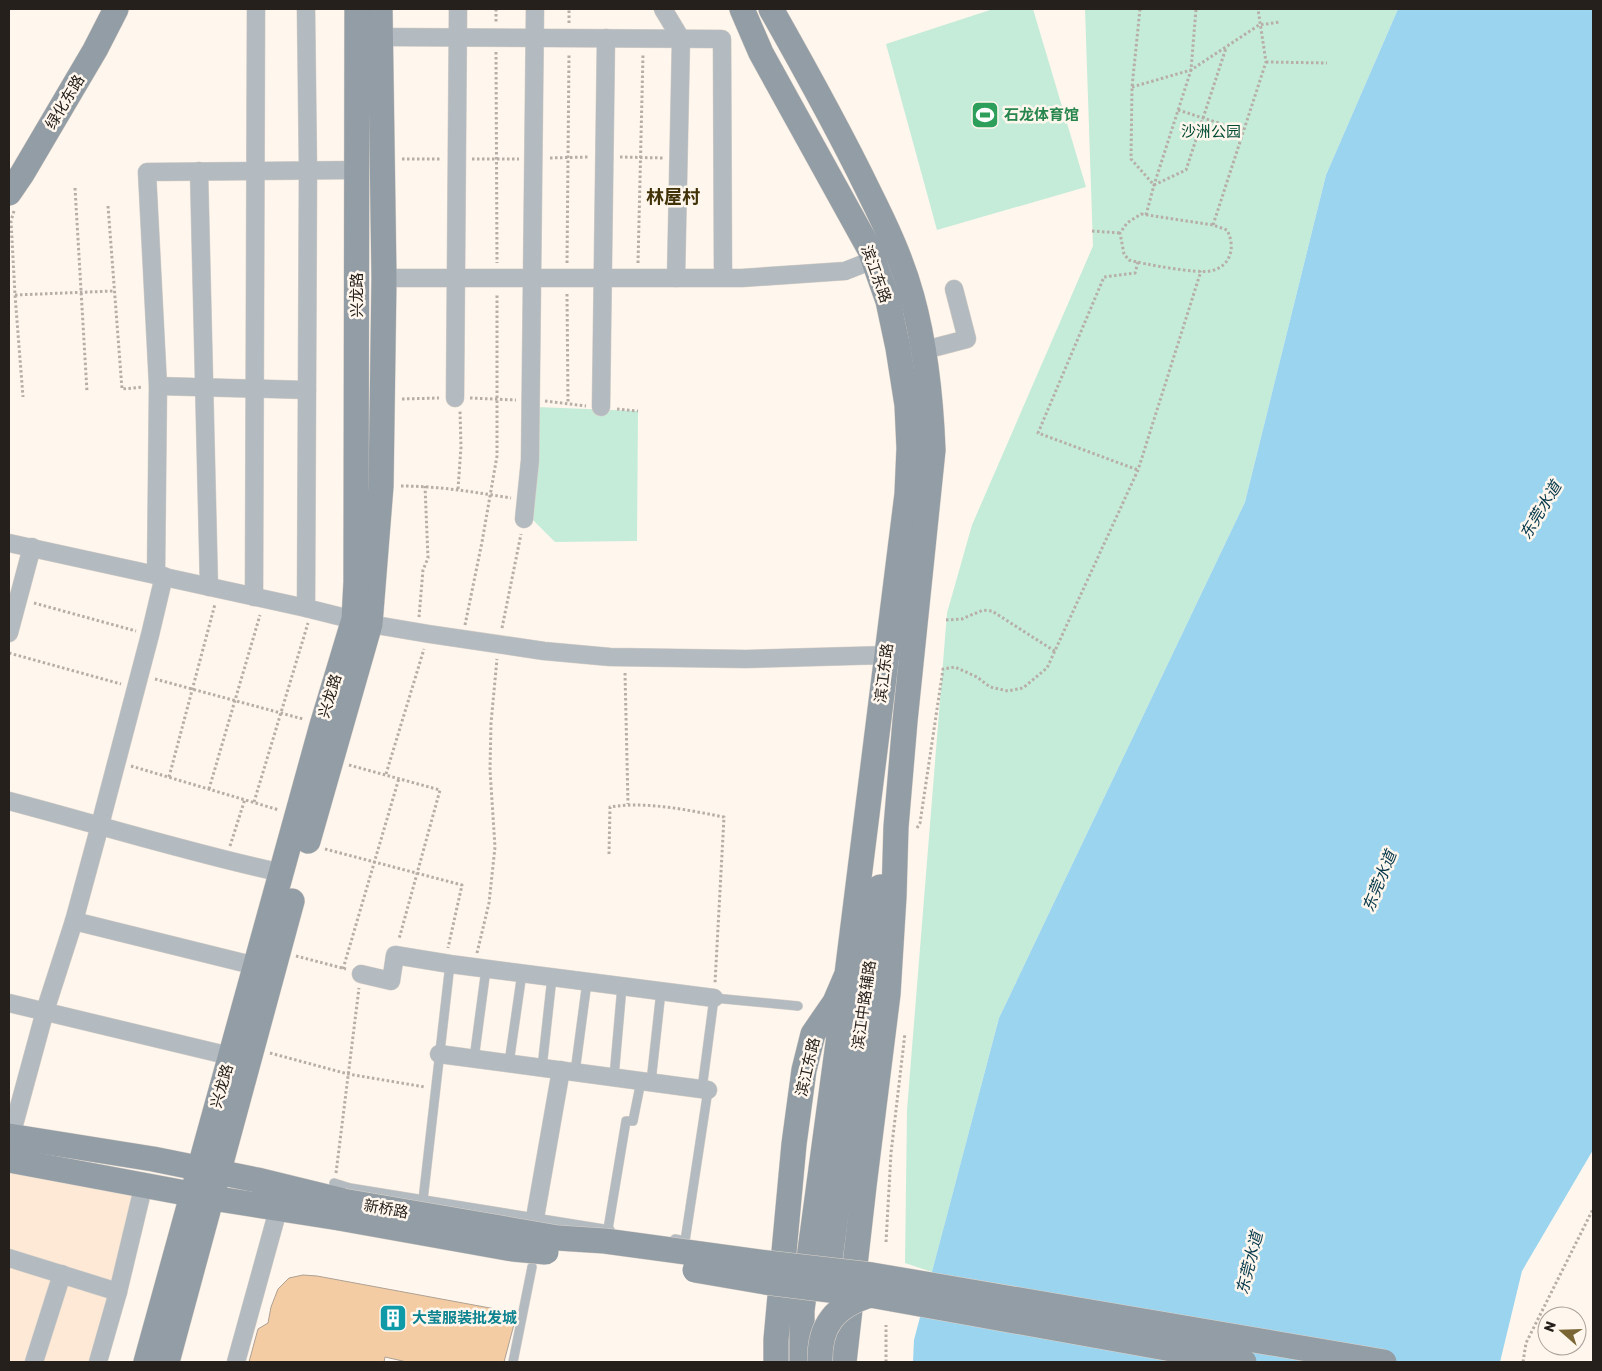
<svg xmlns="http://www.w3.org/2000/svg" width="1602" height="1371" font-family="Rubik,'Noto Sans SC',sans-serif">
<rect width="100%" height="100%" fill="#fff6ed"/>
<polygon fill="#fde9d5" points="9,1173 142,1192 98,1362 9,1362"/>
<g fill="#c5ecd9">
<polygon points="993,9 1033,9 1086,187 937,230 886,44"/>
<polygon points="1085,9 1398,9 1326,175 1245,502 999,1018 932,1272 905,1263 907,1110 947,613 972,525 1093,246"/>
<polygon points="537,407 638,411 637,541 555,542 532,519"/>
</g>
<polygon fill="#9ad4ee" points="1398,9 1593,9 1593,1150 1522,1271 1500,1362 913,1362 914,1340 999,1018 1245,502 1326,175"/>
<polygon fill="#f3cca4" stroke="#aea193" points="303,1275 317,1276 517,1313 504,1362 407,1362 385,1357 384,1362 249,1362 258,1329 268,1323 271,1307 278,1289 289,1278"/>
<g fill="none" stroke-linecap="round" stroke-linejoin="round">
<g stroke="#dcd4cb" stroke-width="10">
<g id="lane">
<polyline points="474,1059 486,969"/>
<polyline points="509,1063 522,973"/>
<polyline points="542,1068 552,977"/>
<polyline points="575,1072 587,982"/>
<polyline points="614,1077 622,986"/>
<polyline points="651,1082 661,991"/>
<polyline points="702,1089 714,998 798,1006"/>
<polyline points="334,1183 350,1188 610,1230"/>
<polyline points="423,1200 450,964"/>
<polyline points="608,1229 626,1121 633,1121 641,1081"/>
<polyline points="675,1239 685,1241 708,1090"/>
<polyline points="513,1362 532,1267"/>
</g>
</g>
<g stroke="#dcd4cb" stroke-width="19">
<g id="street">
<polyline points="663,9 681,39 676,278"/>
<polyline points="380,37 722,39 723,277"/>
<polyline points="199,171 209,587"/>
<polyline points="384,278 742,278 845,271 873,260"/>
<polyline points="925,350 967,339 954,289"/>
<polyline points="158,386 307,390"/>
<polyline points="455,398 458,9"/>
<polyline points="601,407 606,38"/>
<polyline points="524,519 530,460 535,9"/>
<polyline points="9,543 306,608 370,624 429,634 544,651 610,657 746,659 887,655"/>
<polyline points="156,574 158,386 147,172 357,170"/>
<polyline points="254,597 256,9"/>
<polyline points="306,608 308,170 306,9"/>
<polyline points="9,633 32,547"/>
<path d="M9 801C100 825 190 853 282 873"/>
<polyline points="74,921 256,966"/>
<polyline points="361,974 391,981 395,955 450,964 714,998"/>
<polyline points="9,1003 230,1056"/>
<polyline points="439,1054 708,1090"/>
<polyline points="11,1136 45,1011 74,921 100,825 150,635 164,576"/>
<polyline points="535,1218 561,1070"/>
<polyline points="9,1258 118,1292"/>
<polyline points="34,1362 62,1274"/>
<polyline points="98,1362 118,1292 142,1192"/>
<polyline points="236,1362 278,1210"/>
</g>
</g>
<g stroke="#dcd4cb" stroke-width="26">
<g id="secondary">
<polyline points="742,9 761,53 870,250 888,301 898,348 907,405 909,448 907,494 847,974 835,1002 813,1034 804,1070 794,1144 785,1241 776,1340 776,1362"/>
<path d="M771 9C805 69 839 130 869 192 886 226 902 260 912 297 926 348 931 398 933 450L905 721 896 827 894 896 888 994 864 1186 844 1362"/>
<polyline points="9,193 22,174 95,50 116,9"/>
<polyline points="308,841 370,624 381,486 384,278 380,9"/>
<polyline points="9,1136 153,1159 257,1180 343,1201"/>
<polyline points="9,1160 212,1198 339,1218"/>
<polyline points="826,1289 880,887"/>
<polyline points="146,1362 322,725 354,619 356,582 357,9"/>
<polyline points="167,1362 292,901"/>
<polyline points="802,1362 802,1310 845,991"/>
</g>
</g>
<g stroke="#b7afa7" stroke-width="3" stroke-dasharray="2.5 2.5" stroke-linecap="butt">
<polyline points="496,9 496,23"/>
<polyline points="1140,9 1132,87 1131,159 1154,185 1186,170 1226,48"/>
<polyline points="569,23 569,9"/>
<polyline points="496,52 497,263"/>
<polyline points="1266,62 1327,63"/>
<polyline points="1132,87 1191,70 1259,25 1280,22"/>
<polyline points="1178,110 1244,131"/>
<polyline points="620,157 663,158"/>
<polyline points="550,158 589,157"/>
<polyline points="402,159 441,159"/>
<polyline points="472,159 519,159"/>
<polyline points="75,188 87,392"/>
<polyline points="108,206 122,389 143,387"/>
<polyline points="14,211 11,221 15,295 23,397"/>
<path d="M1141 214 1213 225 1227 230C1236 247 1231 267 1210 271 1199 274 1142 264 1129 260L1124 254 1120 233 1127 223Z"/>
<polyline points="1146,215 1154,185 1191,70 1196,9"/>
<polyline points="1213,225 1266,62 1258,9"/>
<polyline points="1092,231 1120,233"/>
<polyline points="1138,262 1135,273 1104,277 1038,433 1138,470"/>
<polyline points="567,263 569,54"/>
<polyline points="638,263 643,54"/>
<polyline points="567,294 568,403"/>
<polyline points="15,295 113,291"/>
<polyline points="470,398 516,400"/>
<polyline points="402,399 439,398"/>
<polyline points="545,401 586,406"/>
<polyline points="617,409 638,411"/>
<path d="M401 486C438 486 474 492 511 498"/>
<polyline points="458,489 461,447 460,411"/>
<polyline points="34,603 136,631"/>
<polyline points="419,617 423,570 428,558 425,486"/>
<polyline points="946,620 962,619 983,610 992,611 1056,652"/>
<polyline points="465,625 482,542 497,456 497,294"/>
<polyline points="502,628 521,534"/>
<polyline points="9,653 121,684"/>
<polyline points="625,673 628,804"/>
<polyline points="155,679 303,719"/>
<polyline points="349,765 440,790 399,939"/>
<polyline points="131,766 279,810"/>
<polyline points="386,774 424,649"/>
<polyline points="169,777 215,604"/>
<polyline points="209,789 260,615"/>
<polyline points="254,802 308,623"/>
<polyline points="917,828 920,823 943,669 955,667 977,677 990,687 1008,691 1023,688 1047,668 1138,470 1201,271"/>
<polyline points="230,846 245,799"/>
<polyline points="325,849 462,885 448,948"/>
<path d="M609 854 610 807C647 801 687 810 724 817L715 983"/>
<polyline points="477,953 489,903 495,847 490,770 491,723 497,659"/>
<polyline points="296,956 346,969"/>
<polyline points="343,969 399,778"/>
<polyline points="270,1053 348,1074 425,1087"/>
<polyline points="336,1173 359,988"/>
<polyline points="886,1242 891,1153 905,1033"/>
<polyline points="886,1362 886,1325"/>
<polyline points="1523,1362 1526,1343 1593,1209"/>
</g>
<use href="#lane" stroke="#b4bbc0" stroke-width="9"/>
<use href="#street" stroke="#b4bbc0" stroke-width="18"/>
<use href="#secondary" stroke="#939da5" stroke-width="25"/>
<g stroke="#dcd4cb" stroke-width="26" stroke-linecap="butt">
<g id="secondary-bridge">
<polyline points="343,1201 558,1238 605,1241 767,1263 872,1275 1384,1362"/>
<polyline points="339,1218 513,1249 546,1252"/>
<polyline points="695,1270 765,1282 870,1295 1244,1362"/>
<path d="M820 1362C819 1325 835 1306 870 1295"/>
</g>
</g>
<use href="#secondary-bridge" stroke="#939da5" stroke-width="25"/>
</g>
<defs>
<g id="stadium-square" transform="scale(1.4375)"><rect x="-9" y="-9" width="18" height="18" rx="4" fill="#2e9e5b" stroke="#fff6ed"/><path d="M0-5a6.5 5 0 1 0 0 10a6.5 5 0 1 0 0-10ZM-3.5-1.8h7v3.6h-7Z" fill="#fff"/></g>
<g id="building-square" transform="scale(1.4375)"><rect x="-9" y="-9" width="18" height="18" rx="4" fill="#0f9aa8" stroke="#fff6ed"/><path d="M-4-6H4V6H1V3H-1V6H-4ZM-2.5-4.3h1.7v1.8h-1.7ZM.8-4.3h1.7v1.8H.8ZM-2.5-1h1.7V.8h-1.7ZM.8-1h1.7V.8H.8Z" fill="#fff"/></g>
</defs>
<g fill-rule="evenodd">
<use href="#stadium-square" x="985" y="115"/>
<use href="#building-square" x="393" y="1318"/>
</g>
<g text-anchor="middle" stroke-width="5" stroke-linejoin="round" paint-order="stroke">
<g font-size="15" fill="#25201b" stroke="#fff6ed">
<text transform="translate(65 102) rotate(-59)" y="5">绿化东路</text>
<text transform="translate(876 274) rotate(70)" y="5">滨江东路</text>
<text transform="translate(357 295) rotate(-90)" y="5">兴龙路</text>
<text transform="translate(884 673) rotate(-83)" y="5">滨江东路</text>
<text transform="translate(330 696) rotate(-73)" y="5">兴龙路</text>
<text transform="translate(864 1005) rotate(-82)" y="5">滨江中路辅路</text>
<text transform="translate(808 1067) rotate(-77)" y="5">滨江东路</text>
<text transform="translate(222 1086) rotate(-74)" y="5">兴龙路</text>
<text transform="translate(386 1209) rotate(10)" y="5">新桥路</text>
</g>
<g font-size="15" font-weight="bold" fill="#27864d" stroke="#fff6ed" text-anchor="start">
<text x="1004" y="120">石龙体育馆</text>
</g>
<g font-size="15" fill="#004b33" stroke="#fff6ed">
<text x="1211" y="137">沙洲公园</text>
</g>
<g font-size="15" font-weight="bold" fill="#0d838f" stroke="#fff6ed" text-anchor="start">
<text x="412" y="1323">大莹服装批发城</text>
</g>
<g font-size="16" font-style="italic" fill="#05394b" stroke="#fff6ed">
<text transform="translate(1540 510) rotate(-59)" y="6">东莞水道</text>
<text transform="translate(1379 881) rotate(-68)" y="6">东莞水道</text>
<text transform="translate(1249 1263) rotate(-76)" y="6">东莞水道</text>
</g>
<g font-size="18" font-weight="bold" fill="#423309" stroke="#fff6ed">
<text x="673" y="203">林屋村</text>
</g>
</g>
<rect width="1602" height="1371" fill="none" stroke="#25201b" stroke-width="20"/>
<g transform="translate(1562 1331) rotate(290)"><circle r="24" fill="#fff6ed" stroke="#a8a099"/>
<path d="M0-4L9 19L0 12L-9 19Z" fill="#7a6635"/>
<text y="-8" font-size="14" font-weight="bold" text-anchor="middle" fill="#25201b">N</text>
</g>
</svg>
